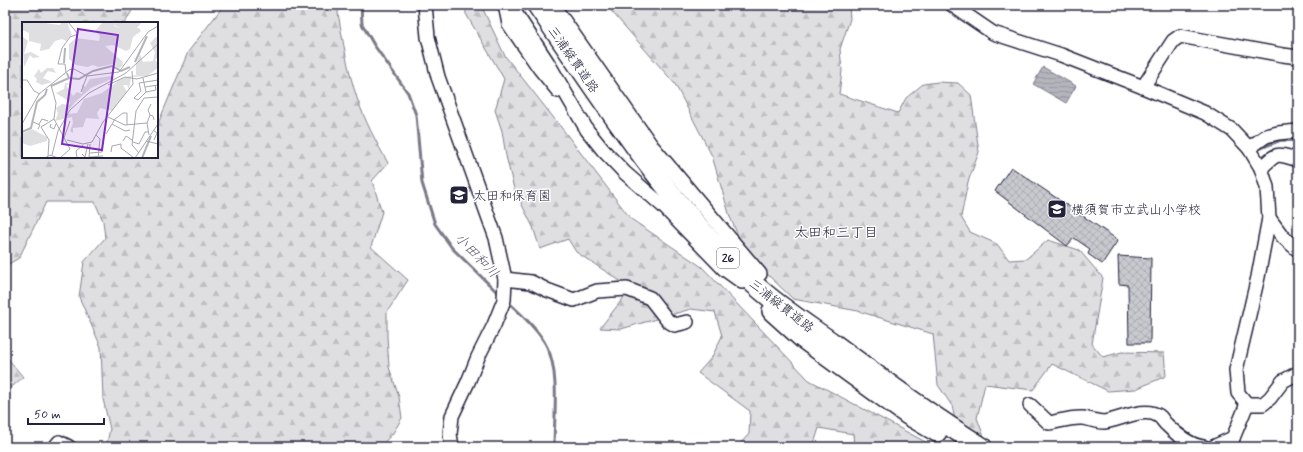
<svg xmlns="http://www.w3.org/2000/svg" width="1303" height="452" font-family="Mynerve,'Klee One',sans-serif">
<defs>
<pattern id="forest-firs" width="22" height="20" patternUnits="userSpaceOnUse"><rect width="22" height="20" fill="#dfdfe2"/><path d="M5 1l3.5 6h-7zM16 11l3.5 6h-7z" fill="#bfbfc3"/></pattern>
<pattern id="water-rules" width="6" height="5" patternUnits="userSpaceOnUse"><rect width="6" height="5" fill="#b4b4bc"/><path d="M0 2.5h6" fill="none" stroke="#9a9aa2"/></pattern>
<pattern id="building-cross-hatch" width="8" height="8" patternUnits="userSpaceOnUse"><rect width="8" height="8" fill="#c8c8cf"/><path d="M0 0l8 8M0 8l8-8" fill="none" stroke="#acacb3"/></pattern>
</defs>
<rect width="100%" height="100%" fill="#fff"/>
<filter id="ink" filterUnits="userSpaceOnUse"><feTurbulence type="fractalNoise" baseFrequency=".025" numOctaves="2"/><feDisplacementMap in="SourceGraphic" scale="8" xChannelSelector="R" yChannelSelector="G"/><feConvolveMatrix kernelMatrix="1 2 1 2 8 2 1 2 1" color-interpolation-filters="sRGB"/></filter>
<g filter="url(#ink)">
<g fill="url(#forest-firs)" stroke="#80808e">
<path d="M5 5H135L125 23H23V157H157V126L188 52 224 5H339L338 13C343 42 348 71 357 98 365 121 376 142 388 163L372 181 382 212 371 247 408 280 387 312V336L389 367 399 397 402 418 393 433 380 447H106L110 429 103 399 101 347 79 297 84 262 105 238 103 221 95 202H46L19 258 5 266Z"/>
<polygon points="465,5 481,5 505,56 564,131 631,219 702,267 809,380 935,447 854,447 853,434 819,428 813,447 737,447 749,434 750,411 698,373 712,357 722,336 715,312 691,309 621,329 600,328 631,288 576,252 568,239 540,249 533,227 514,189 506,156 502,131 495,110 504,79 466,14"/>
<polygon points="606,5 849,5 850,19 840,49 842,71 839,94 898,113 906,98 923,84 938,82 958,83 971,95 979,152 968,182 961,217 970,232 997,244 1009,260 1026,259 1048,240 1079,250 1103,278 1092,344 1103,357 1122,352 1164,353 1166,376 1136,389 1108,391 1052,364 1033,390 985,384 977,418 988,447 961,447 952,406 938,385 933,334 858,311 793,299 768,275 740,240 730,217 712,156 675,84"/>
<polygon points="5,355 23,377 5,393"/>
</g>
<polygon fill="url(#water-rules)" stroke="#7a7a88" points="1043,67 1076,86 1066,103 1033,84"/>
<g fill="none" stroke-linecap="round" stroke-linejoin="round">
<g stroke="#7a7a88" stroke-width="3">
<polyline points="361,5 362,24 374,45 408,93 416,115 422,183 435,224 452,248 501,296"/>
<polyline points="1256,150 1281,140 1298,141"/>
<path d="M507 301C519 312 540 331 547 347 560 373 554 418 554 447"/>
</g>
</g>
<g fill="url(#building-cross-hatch)" stroke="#22223b">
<polygon points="1011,167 1118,240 1102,264 1088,254 1090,249 1074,238 1067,246 995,191"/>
<polygon points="1118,256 1151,258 1150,343 1129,343 1128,285 1119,284"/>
</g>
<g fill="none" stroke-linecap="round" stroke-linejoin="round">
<g stroke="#22223b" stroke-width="16">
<g id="minor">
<polyline points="425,5 428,37 438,77 496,238 505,279 504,300 494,325 478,357 468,382 452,416 450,434 452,447"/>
<polyline points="505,5 509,24 540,69 558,91"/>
<polyline points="510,5 548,63 587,130 603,150 625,173 663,206 724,269 742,282"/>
<polyline points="553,5 651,145 760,274"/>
<polyline points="952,5 993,33 1061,55 1143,87 1205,113 1232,130 1249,148 1261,168 1267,187 1269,218 1258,277 1236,370 1238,393 1247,404"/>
<polyline points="1143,87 1173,41 1180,36 1283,55 1298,57"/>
<polyline points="1249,148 1266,136 1278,133 1298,131"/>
<path d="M1261 168C1278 152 1276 153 1298 160"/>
<polyline points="1269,218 1283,237 1298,250"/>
<polyline points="505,279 531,282 547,290 574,300 597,291 627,289 650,298 668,321 675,325 687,322"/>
<path d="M1030 405 1049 423C1060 421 1072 417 1083 418 1090 419 1097 422 1104 422 1120 420 1144 406 1159 416 1162 418 1164 423 1167 425 1176 434 1191 446 1204 447"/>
<polyline points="55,447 59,442 69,447"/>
<polyline points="1213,447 1233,438"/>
<polyline points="1231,447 1233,438 1247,404 1263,404 1270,398 1283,381 1298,373"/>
</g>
</g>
<g stroke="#22223b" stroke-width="22">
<g id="highway">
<path d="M537 5C603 101 668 204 754 284 778 306 806 324 833 343 882 379 930 415 982 447"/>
<polyline points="772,311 802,338 908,415 937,432"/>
</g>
</g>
<use href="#minor" stroke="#fff" stroke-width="13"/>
<use href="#highway" stroke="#fff" stroke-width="19"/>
</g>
</g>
<defs>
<g id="school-square" transform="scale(1)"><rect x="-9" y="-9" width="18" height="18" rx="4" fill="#22223b" stroke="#fff"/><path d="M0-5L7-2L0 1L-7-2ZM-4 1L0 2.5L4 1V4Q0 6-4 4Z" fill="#fff"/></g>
</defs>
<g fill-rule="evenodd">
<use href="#school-square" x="459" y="195"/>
<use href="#school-square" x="1057" y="209"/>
</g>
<g text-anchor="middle" stroke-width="3" stroke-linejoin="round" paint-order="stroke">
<rect fill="#fff" stroke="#646476" stroke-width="1" x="717" y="248" width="22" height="20" rx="3"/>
<g font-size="12" font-weight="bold" fill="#22223b">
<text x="728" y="262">26</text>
</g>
<g font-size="13" fill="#22223b" stroke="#fff">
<text transform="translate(574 59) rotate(55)" y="5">三浦縦貫道路</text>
<text transform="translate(782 305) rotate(38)" y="5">三浦縦貫道路</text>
</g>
<g font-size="13" fill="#22223b" stroke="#fff" text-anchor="start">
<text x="473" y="200">太田和保育園</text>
<text x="1071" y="214">横須賀市立武山小学校</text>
</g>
<g font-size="14" fill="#22223b" stroke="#fff">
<text x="836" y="237">太田和三丁目</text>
</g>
<g font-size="14" font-style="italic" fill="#5c5c6f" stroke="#fff">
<text transform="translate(477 255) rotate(46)" y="5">小田和川</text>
</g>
</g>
<g transform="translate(22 22)">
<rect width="136" height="136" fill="#fff"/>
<path d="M15 0 38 3 40 0H45L50 13 44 19 40 17 33 19 27 27 18 29 19 22 7 19V11L0 8V0ZM81 0H93L92 4 98 6H117L119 9 111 15 108 27 104 29 91 23 83 24 100 39 101 43 97 47 91 42 77 45 70 43 66 45 54 43 47 37V22L54 16 77 19 78 14 73 9ZM0 14 6 19 2 32 9 30 18 35 11 36 8 33 2 45ZM134 15 136 16V35L133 38 135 40 136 46 125 54 109 55 107 67 105 63H101L105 70 90 89 78 86 75 91 77 97 64 96 61 105 51 106V111L48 109 51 101 50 95 33 99 36 92 34 86 40 82 47 83 48 80 34 71 42 67 43 61 50 62 44 63 51 74 55 70 60 72V62L63 65 68 57 89 54 94 55 69 66 53 80 44 92 55 91 62 77 80 71 100 56 114 53V42L118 32 121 40 131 39 133 30 128 21ZM25 46H31L34 51 26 49 21 56 30 60 20 63 14 60 15 57 12 54 17 47 19 51ZM10 107 25 115V119L8 124 0 121V112Z" fill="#dfdfe2"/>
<path d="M93 0 109 1 120 0 114 7 104 9 92 3Z" fill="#dfdfe2"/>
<path fill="none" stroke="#b4b4bc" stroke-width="2" d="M113 40 125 14M42 41 43 26M45 51 47 56 57 57 71 49 90 44 99 49 108 45M29 64 47 56M0 110 9 106 15 80 23 73 25 67M120 136 129 114"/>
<path fill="none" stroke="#a7a7b1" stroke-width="1" d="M44 51 43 42H36L40 26 48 15 56 12 46 0M121 56 124 70M0 58H5L12 69 18 72M29 63 34 81 32 97 48 127 38 136M86 63 103 55 115 57 136 51M133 63 134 68 124 70 116 78 112 76 119 69 117 61 136 58M123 65 136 63M59 70 65 54M128 93 126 88 129 82M86 95 103 103 125 101 127 113M11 100 18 103 16 107M125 101 128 93 131 94 132 98M0 102 17 72 47 48 52 47 65 54 97 50 126 10 136 4M17 102 20 97 26 99M29 102 28 105 32 107 34 102M90 102 103 109 108 108M131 108 135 111 132 118M84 112 93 97 101 91H105V103M74 113 78 117 76 136M42 116 48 99M45 118 61 122 70 120 81 100 111 62 110 49M101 119 104 114 110 118M124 119 136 122M111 120 117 122 123 110H126M89 130 90 124 99 122V126L112 136M68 131 80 130V126M117 131 110 123 114 89 122 76 136 75M60 132 63 135 66 122M30 133 36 109 48 88 67 71 104 51 136 22M26 134 27 118 19 105 32 97M67 135 81 134M23 136 28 133 36 136M55 136 54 129 61 123M67 136 68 122M113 136 136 102"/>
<path fill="#7b2cbf" fill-opacity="0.15" stroke="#7b2cbf" stroke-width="2" d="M56 7 96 13 80 128 40 122Z"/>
<rect width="136" height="136" fill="none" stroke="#22223b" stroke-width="2"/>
</g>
<rect width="1303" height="452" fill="none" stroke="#fff" stroke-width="20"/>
<rect x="10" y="10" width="1283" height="432" fill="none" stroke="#22223b" stroke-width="1.5" filter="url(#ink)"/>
<path d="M28 418v6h76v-6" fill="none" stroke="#22223b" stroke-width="2"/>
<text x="34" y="418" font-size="12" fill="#22223b" stroke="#ffffff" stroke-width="3" paint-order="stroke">50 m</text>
</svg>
